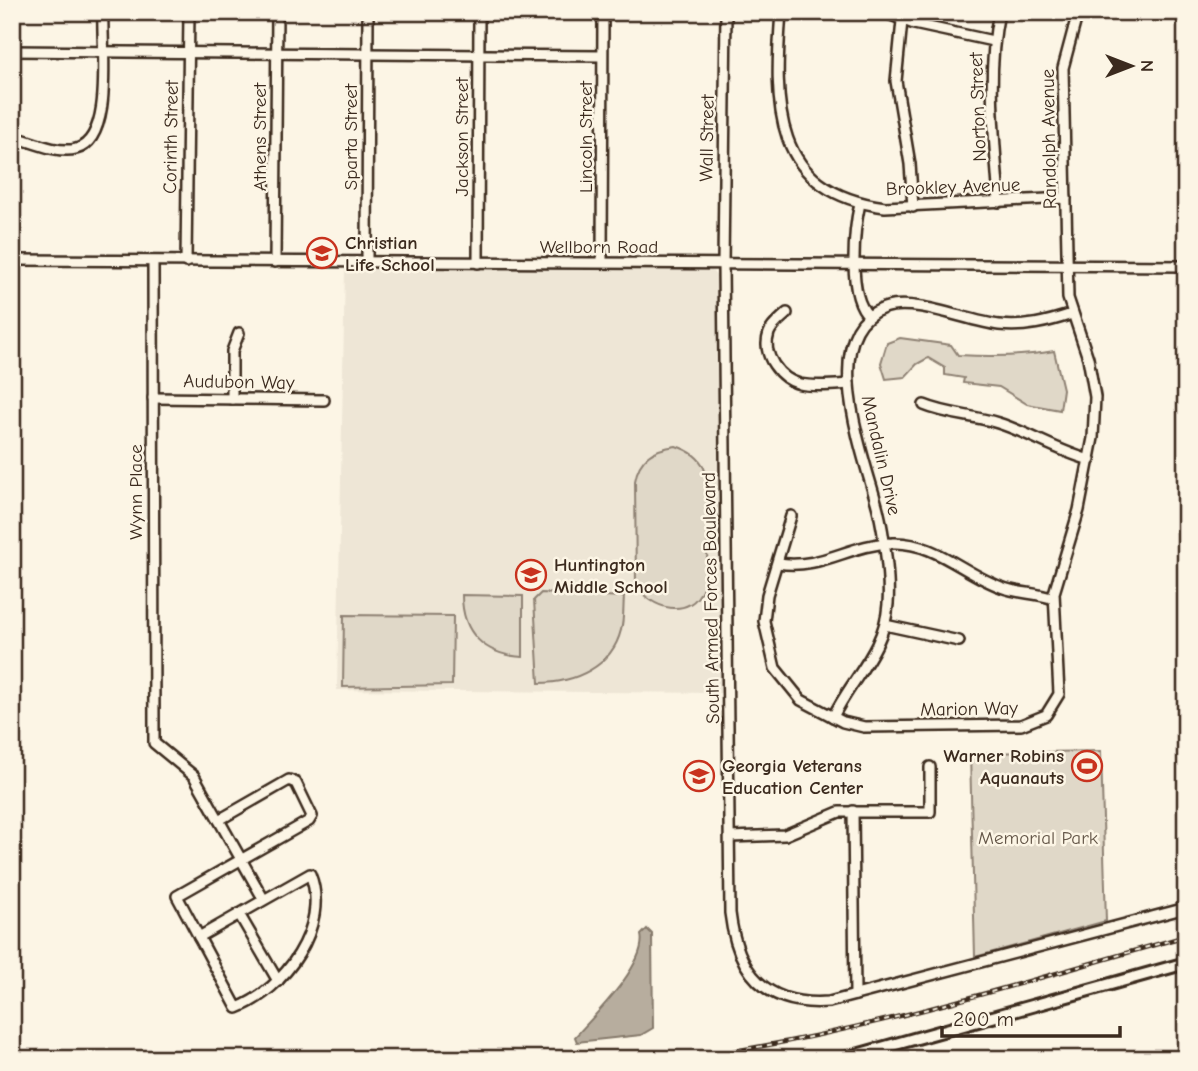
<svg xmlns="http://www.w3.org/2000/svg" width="1198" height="1071" font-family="'Comic Neue',sans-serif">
<rect width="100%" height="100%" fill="#fcf5e5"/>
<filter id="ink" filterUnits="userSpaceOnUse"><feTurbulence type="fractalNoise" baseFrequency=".0143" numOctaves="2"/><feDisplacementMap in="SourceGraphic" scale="14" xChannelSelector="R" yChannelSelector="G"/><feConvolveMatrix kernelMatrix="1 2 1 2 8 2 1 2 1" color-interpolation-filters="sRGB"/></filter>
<g filter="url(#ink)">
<polygon fill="#eee6d6" points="708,266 719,279 724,693 337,690 345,267"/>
<g fill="#e0d8c8" stroke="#8e8173" stroke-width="2">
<path d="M900 338 951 345 958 355C992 357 1021 357 1054 351L1063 389 1060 410 1027 404 999 387 963 383 964 378 945 375V368L928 358 917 364 905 377 886 379 881 363 887 343Z"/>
<path d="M676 446C688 450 699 456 704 468 710 483 709 571 703 587 691 621 650 609 636 585L635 481C639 458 653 449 676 446Z"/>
<path d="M541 593 624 597C623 608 624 620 621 630 612 667 574 683 539 683L534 600Z"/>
<path d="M462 595 523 596V657C485 655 462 634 462 595Z"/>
<polygon points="344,615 453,616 452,685 343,687"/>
<polygon points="1101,751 1106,921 975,957 970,753"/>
</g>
<path fill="#b7ad9e" stroke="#85796b" stroke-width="2" d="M647 929 652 934 653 1028 641 1035 577 1042 575 1037C593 1017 648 963 641 935Z"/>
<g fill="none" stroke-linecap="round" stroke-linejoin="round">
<g stroke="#3b2a1e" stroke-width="14">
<g id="minor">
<path d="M726 12 723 265 730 913C737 972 765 1007 829 1002L1186 908"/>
<path d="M781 12C774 104 771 192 885 207L1066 198"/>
<polyline points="883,12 914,24 993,41"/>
<polyline points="902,21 896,81 910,164 913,207"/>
<polyline points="12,51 602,56"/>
<path d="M12 136C30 141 58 154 76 149 115 139 101 44 103 12"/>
<path d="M999 202C995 139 986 74 999 12"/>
<path d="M860 203C854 230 847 297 869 316"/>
<polyline points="12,260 1186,266"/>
<path d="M153 262 154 743 194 776 264 900 199 937 237 1008C284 990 331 926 310 874L264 900"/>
<polyline points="186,262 189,12"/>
<polyline points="275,262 277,12"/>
<polyline points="367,262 368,12"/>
<polyline points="602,262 603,12"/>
<polyline points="478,263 479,12"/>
<path d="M787 313C781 319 772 325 769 333 761 355 780 379 800 384 815 387 834 385 849 384"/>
<polyline points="153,398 324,400"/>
<polyline points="232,399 232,351 239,333"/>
<path d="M924 405C948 415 973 415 998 423 1030 433 1057 451 1090 460"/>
<polyline points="791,516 767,595 764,621 775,668 801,700 843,722 864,727 1021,725 1046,715 1059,694 1054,593 1079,510 1093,438 1095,397 1088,358 1068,298 1063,68 1078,12"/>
<path d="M778 563C822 570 849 544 892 543 934 541 964 574 1001 587 1018 594 1037 592 1053 599"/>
<polyline points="885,625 959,641"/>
<path d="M833 717C852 678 885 650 888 604 890 579 884 533 878 509 866 462 815 332 884 308 914 297 966 321 999 325 1024 328 1048 322 1072 314"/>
<polyline points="853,811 855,995"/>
<polyline points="730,837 785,835 839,812 930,812 930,767"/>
<polyline points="239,914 278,981"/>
<polyline points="199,937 177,896 309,821 312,816 296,783 289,780 219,820"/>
</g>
</g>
<g stroke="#3b2a1e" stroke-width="16">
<polyline id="major" points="842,1059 1186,963"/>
</g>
<use href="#minor" stroke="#fcf5e5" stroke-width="9"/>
<use href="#major" stroke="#fcf5e5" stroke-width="10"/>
<g stroke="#3b2a1e" stroke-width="4.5">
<path id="rail" d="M678 1059C851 1038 1019 983 1186 936"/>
</g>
<use href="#rail" stroke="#fcf5e5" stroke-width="2" stroke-dasharray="5" stroke-linecap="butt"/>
</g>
</g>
<defs>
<g id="school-ring" transform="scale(1.575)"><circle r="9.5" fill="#fcf5e5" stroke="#c8321e" stroke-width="1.5"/><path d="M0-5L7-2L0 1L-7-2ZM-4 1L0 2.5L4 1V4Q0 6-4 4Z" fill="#c8321e"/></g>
<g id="stadium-ring" transform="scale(1.575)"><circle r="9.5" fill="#fcf5e5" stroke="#c8321e" stroke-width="1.5"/><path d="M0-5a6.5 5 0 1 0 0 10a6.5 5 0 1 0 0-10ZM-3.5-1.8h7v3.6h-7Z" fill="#c8321e"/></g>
<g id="university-ring" transform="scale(1.575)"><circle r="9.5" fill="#fcf5e5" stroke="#c8321e" stroke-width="1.5"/><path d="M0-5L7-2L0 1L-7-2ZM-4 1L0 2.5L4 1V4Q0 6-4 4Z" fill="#c8321e"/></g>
</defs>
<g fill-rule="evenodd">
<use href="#school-ring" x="322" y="253"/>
<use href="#school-ring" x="531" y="575"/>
<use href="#stadium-ring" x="1087" y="766"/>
<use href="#university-ring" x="699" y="776"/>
</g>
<g text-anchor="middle" stroke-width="5" stroke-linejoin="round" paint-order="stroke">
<g font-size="19" fill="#3b2a1e" stroke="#fcf5e5">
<text transform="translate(977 107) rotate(-92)" y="7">Norton Street</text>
<text transform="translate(170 137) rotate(-89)" y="7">Corinth Street</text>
<text transform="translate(259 137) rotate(-90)" y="7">Athens Street</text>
<text transform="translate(350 137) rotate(-90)" y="7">Sparta Street</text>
<text transform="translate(461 137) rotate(-90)" y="7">Jackson Street</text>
<text transform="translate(585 137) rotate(-90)" y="7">Lincoln Street</text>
<text transform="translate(706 138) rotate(-89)" y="7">Wall Street</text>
<text transform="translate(1048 139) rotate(-91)" y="7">Randolph Avenue</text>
<text transform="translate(953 186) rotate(-2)" y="7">Brookley Avenue</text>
<text x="599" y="253">Wellborn Road</text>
<text transform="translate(239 381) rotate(1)" y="7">Audubon Way</text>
<text transform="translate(882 455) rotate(77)" y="7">Mandalin Drive</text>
<text transform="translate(135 492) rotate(-90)" y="7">Wynn Place</text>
<text transform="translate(710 598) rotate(-91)" y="7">South Armed Forces Boulevard</text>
<text transform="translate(969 708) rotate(-1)" y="7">Marion Way</text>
</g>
<g font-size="19" font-weight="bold" fill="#3b2a1e" stroke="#fcf5e5" text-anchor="start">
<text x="345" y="249">Christian<tspan x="345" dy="22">Life School</tspan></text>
<text x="554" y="571">Huntington<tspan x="554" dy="22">Middle School</tspan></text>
<text x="1064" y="762" text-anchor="end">Warner Robins<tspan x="1064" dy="22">Aquanauts</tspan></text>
<text x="722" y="772">Georgia Veterans<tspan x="722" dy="22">Education Center</tspan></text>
</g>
<g font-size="19" fill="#645648" stroke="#fcf5e5">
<text x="1038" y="844">Memorial Park</text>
</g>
</g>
<rect width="1198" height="1071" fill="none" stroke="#fcf5e5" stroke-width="42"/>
<rect x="21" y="21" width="1156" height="1029" fill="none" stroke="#3b2a1e" stroke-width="2.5" filter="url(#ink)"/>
<g transform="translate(1131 66) rotate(90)" stroke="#fcf5e5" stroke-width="5" paint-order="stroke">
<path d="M0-5L12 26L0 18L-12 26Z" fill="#3b2a1e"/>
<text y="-10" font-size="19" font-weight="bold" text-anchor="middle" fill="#3b2a1e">N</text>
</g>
<path d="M942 1026v10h178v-10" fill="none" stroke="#3b2a1e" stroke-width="3.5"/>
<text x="953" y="1026" font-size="21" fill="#3b2a1e" stroke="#fcf5e5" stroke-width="5" paint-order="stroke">200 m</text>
</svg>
